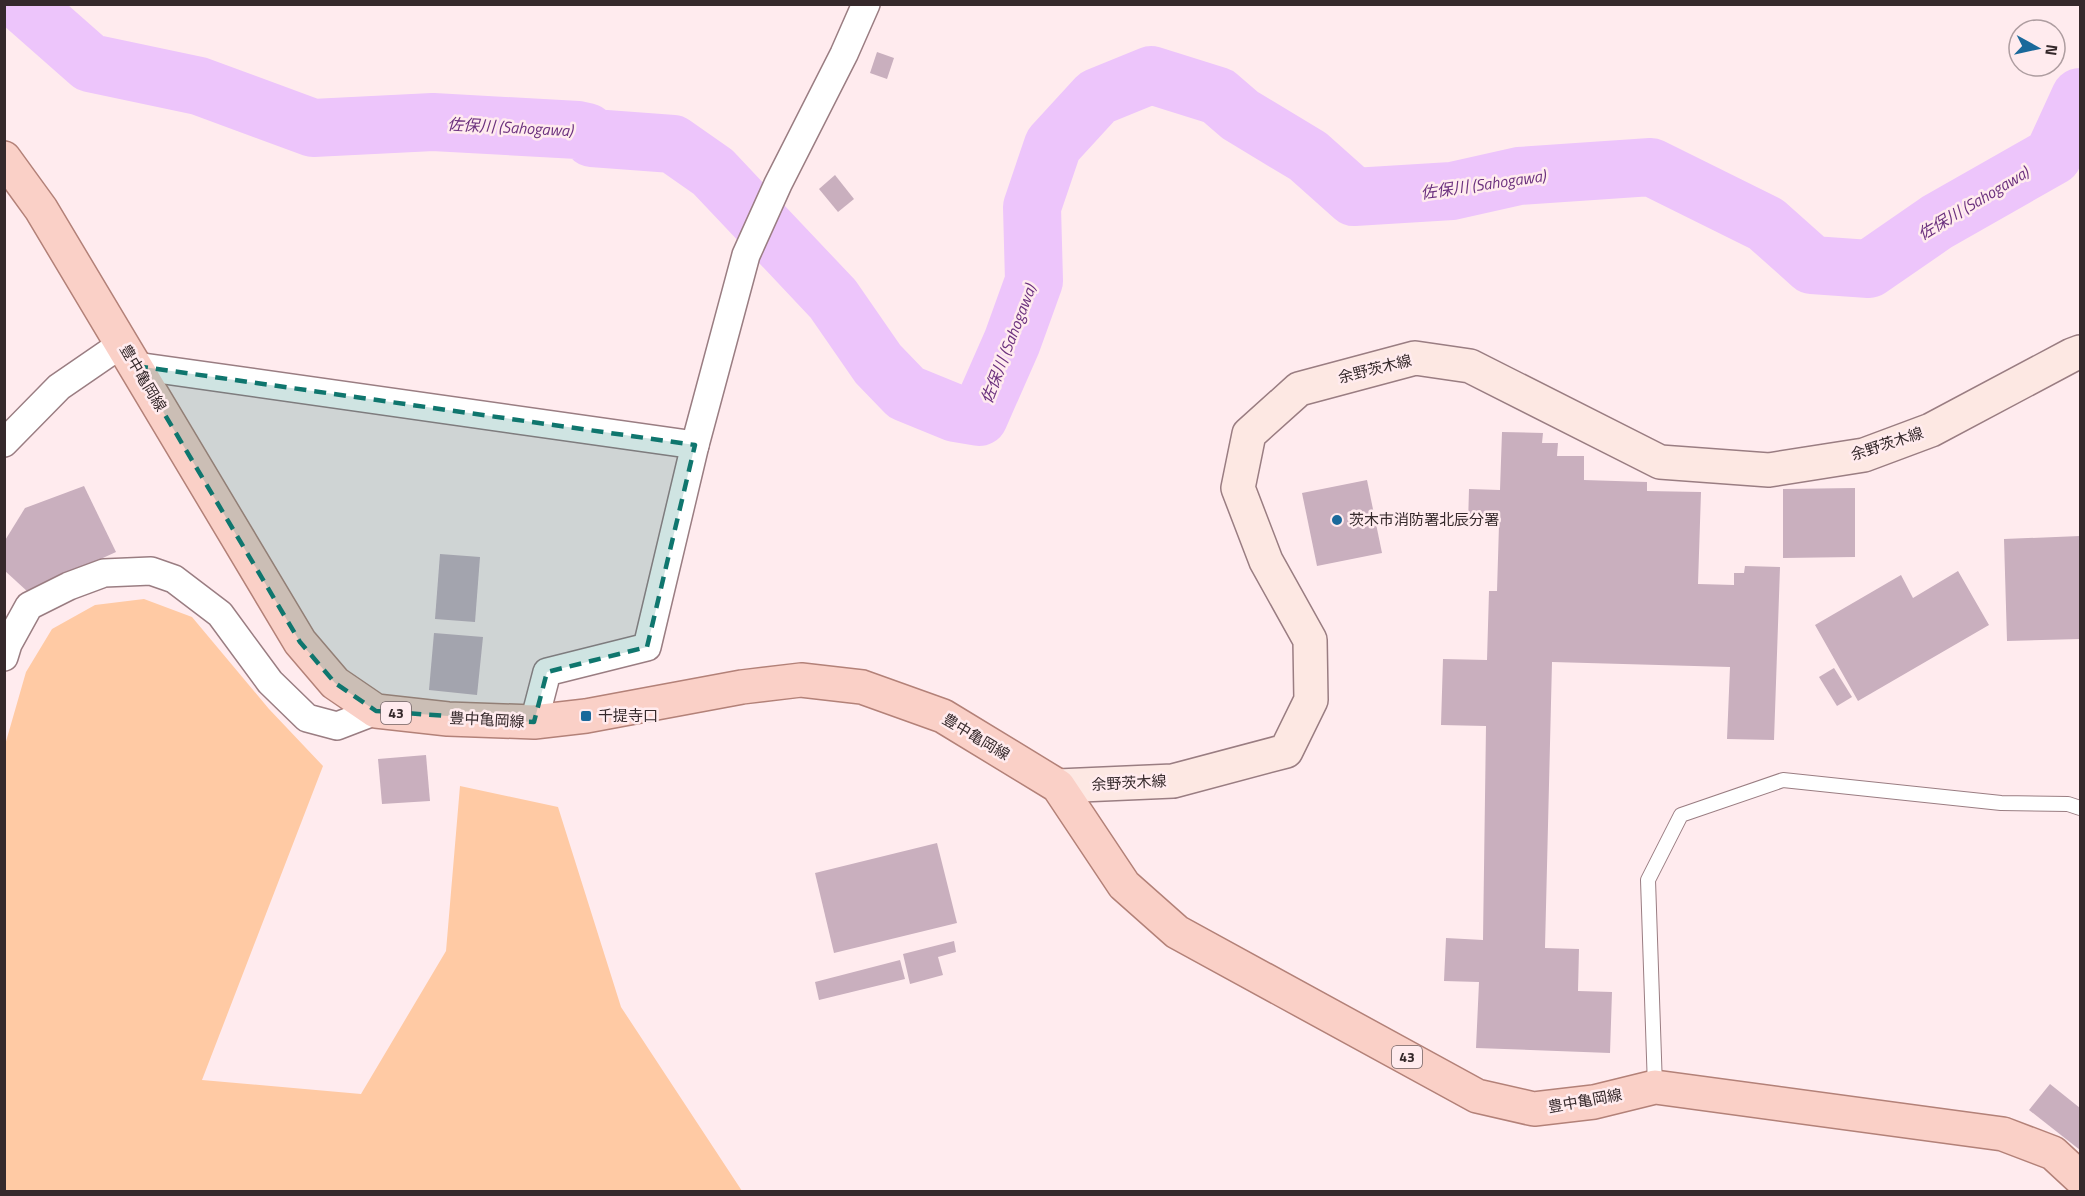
<svg xmlns="http://www.w3.org/2000/svg" width="2085" height="1196" font-family="'Titillium Web','Noto Sans JP',sans-serif">
<rect width="100%" height="100%" fill="#ffebee"/>
<polygon fill="#ffcaa4" points="144,599 192,617 269,709 323,766 202,1080 361,1094 446,951 460,786 558,807 621,1007 742,1191 5,1191 5,745 26,672 52,629 95,605"/>
<g fill="none" stroke-linecap="round" stroke-linejoin="round">
<polyline stroke="#edc5fb" stroke-width="58" points="23,4 90,63 199,86 313,128 433,122 578,130 587,132 592,138 673,144 713,172 833,299 878,364 906,393 955,413 979,417 1012,342 1034,281 1032,207 1053,145 1097,97 1151,75 1218,96 1240,115 1308,156 1354,197 1452,191 1519,176 1651,167 1766,224 1812,265 1869,269 1937,222 2053,156 2080,97"/>
</g>
<g fill="#c9afbe">
<polygon points="877,52 894,58 887,79 870,73"/>
<polygon points="835,175 854,199 838,212 819,189"/>
<polygon points="1502,432 1543,433 1542,443 1558,443 1557,456 1584,456 1584,480 1647,482 1647,491 1701,492 1698,584 1734,585 1734,573 1744,573 1745,566 1780,567 1774,740 1727,739 1730,667 1552,662 1545,948 1579,949 1578,991 1612,992 1610,1053 1476,1048 1479,982 1444,981 1446,938 1483,940 1486,726 1441,725 1443,659 1487,660 1489,591 1497,591 1499,525 1468,525 1469,489 1500,490"/>
<polygon points="1367,480 1382,553 1317,566 1302,493"/>
<polygon points="84,486 116,552 28,592 4,570 4,542 25,508"/>
<polygon points="1855,488 1855,557 1783,558 1783,489"/>
<polygon points="2080,536 2080,639 2007,641 2004,539"/>
<polygon points="440,554 480,557 475,622 435,619"/>
<polygon points="1958,571 1989,625 1858,701 1815,625 1901,575 1913,598"/>
<polygon points="434,633 483,637 477,695 429,690"/>
<polygon points="1834,668 1852,697 1837,706 1819,677"/>
<polygon points="426,755 430,801 382,804 378,759"/>
<polygon points="937,843 957,923 834,953 815,873"/>
<polygon points="954,941 956,952 938,957 943,975 910,984 903,954"/>
<polygon points="900,960 905,979 819,1000 815,982"/>
<polygon points="2050,1084 2080,1108 2080,1150 2029,1110"/>
</g>
<g fill="none" stroke-linecap="round" stroke-linejoin="round">
<g stroke="#9a7d82" stroke-width="16">
<polyline id="service" points="1655,1087 1648,880 1681,815 1783,780 2001,803 2068,804 2080,808"/>
</g>
<g stroke="#9a7d82" stroke-width="30">
<g id="minor">
<polyline points="136,366 695,445"/>
<polyline points="4,443 59,387 123,343"/>
<polyline points="4,657 8,644 29,606 69,586 104,573 151,571 174,579 220,614 270,682 307,718 337,726 376,711"/>
<polyline points="534,722 547,672 647,647 695,445 746,255 778,184 844,54 866,4"/>
</g>
</g>
<g stroke="#9a7d82" stroke-width="36">
<polyline id="secondary" points="1058,786 1173,781 1286,751 1311,700 1310,640 1266,561 1238,488 1249,434 1299,389 1415,358 1470,366 1660,462 1769,470 1864,455 1931,430 2072,355 2080,352"/>
</g>
<g stroke="#b38178" stroke-width="36">
<polyline id="primary" points="4,158 41,209 300,642 335,683 376,711 448,719 534,722 586,716 742,687 801,680 862,687 943,716 1058,786 1124,885 1177,932 1477,1096 1534,1109 1594,1102 1655,1087 2003,1134 2053,1153 2080,1178"/>
</g>
<use href="#service" stroke="#fff" stroke-width="14"/>
<use href="#minor" stroke="#fff" stroke-width="27"/>
<use href="#secondary" stroke="#fde8e3" stroke-width="33"/>
<use href="#primary" stroke="#fad0c7" stroke-width="33"/>
</g>
<path fill="#0f766e" fill-opacity="0.2" stroke="#0f766e" stroke-width="4.5" stroke-dasharray="12 8" stroke-linejoin="round" d="M136 366 695 445 647 647 547 672 534 722 376 711 335 683 300 642Z"/>
<g fill="#1a699b" stroke="#ffebee" stroke-width="2">
<circle cx="1337" cy="520" r="6"/>
<rect x="580" y="710" width="12" height="12" rx="3"/>
</g>
<g text-anchor="middle" stroke-width="5" stroke-linejoin="round" paint-order="stroke">
<g fill="#ffebee" stroke="#726366" stroke-width="1.5">
<rect x="381" y="702" width="30" height="22" rx="4.5"/>
<rect x="1392" y="1046" width="30" height="22" rx="4.5"/>
</g>
<g font-size="14" font-weight="bold" fill="#35292b">
<text x="396" y="718">43</text>
<text x="1407" y="1062">43</text>
</g>
<g font-size="15" fill="#35292b" stroke="#ffebee">
<text transform="translate(1375 369) rotate(-14)" y="5">余野茨木線</text>
<text transform="translate(143 378) rotate(59)" y="5">豊中亀岡線</text>
<text transform="translate(1887 444) rotate(-18)" y="5">余野茨木線</text>
<text transform="translate(487 720) rotate(3)" y="5">豊中亀岡線</text>
<text transform="translate(976 737) rotate(31)" y="5">豊中亀岡線</text>
<text transform="translate(1129 783) rotate(-3)" y="5">余野茨木線</text>
<text transform="translate(1585 1101) rotate(-10)" y="5">豊中亀岡線</text>
</g>
<g font-size="15" fill="#35292b" stroke="#ffebee" text-anchor="start">
<text x="1349" y="525">茨木市消防署北辰分署</text>
<text x="598" y="721">千提寺口</text>
</g>
<g font-size="16" font-style="italic" fill="#6c317e" stroke="#ffebee">
<text transform="translate(510 127) rotate(3)" y="6">佐保川 (Sahogawa)</text>
<text transform="translate(1483 184) rotate(-8)" y="6">佐保川 (Sahogawa)</text>
<text transform="translate(1973 203) rotate(-31)" y="6">佐保川 (Sahogawa)</text>
<text transform="translate(1008 344) rotate(-69)" y="6">佐保川 (Sahogawa)</text>
</g>
</g>
<rect width="2085" height="1196" fill="none" stroke="#35292b" stroke-width="12"/>
<g transform="translate(2037 48) rotate(98)"><circle r="28" fill="#ffebee" stroke="#ae9da0" stroke-width="1.5"/>
<path d="M0-4.5L10 22L0 15L-10 22Z" fill="#1a699b"/>
<text y="-9" font-size="16" font-weight="bold" text-anchor="middle" fill="#35292b">N</text>
</g>
</svg>
